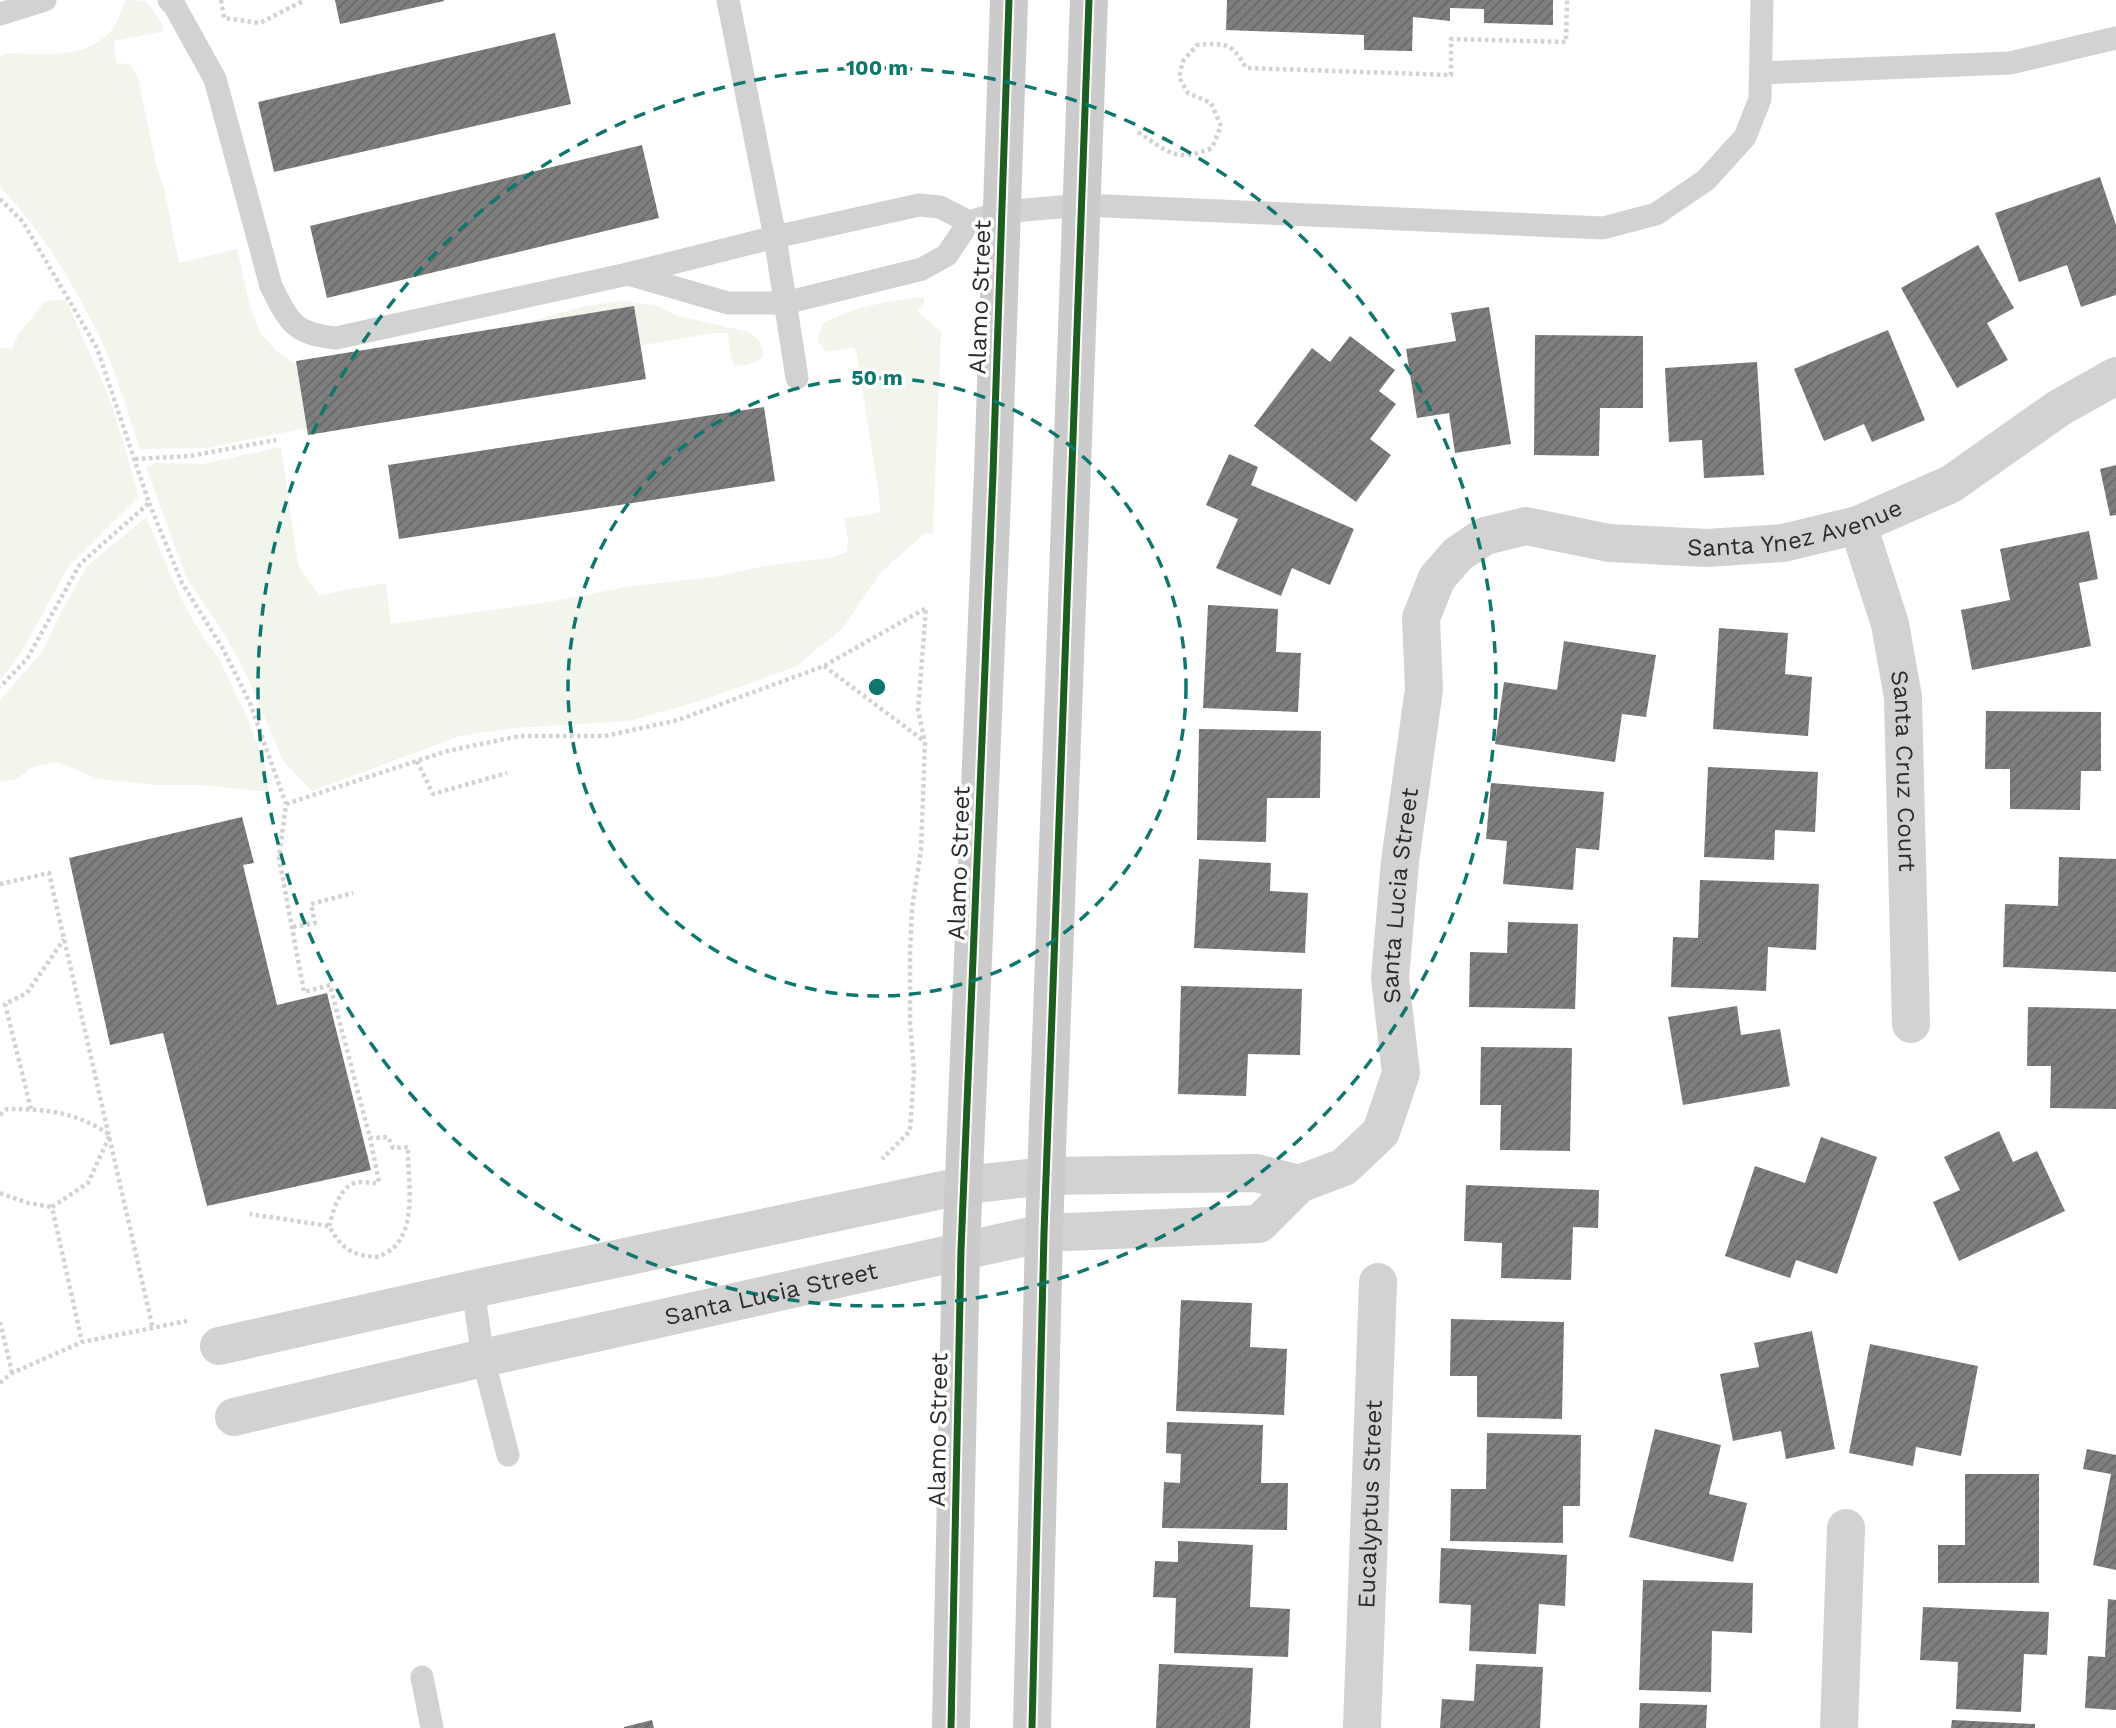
<svg xmlns="http://www.w3.org/2000/svg" width="2116" height="1728" font-family="'Work Sans',sans-serif">
<defs>
<pattern id="building-hatch" width="6" height="6" patternUnits="userSpaceOnUse" patternTransform="scale(1.75)"><rect width="6" height="6" fill="#7e7e7e"/><path d="M-1 1l2-2M0 6l6-6M5 7l2-2" fill="none" stroke="#686868"/></pattern>
</defs>
<rect width="100%" height="100%" fill="#fff"/>
<g fill="#f1f5eb">
<path d="M127 0 146 1 159 19 164 31 114 41 116 63 131 65 138 78 156 164 165 192 179 263 237 249 250 306 260 332 274 349 295 364 319 365 511 327 585 306 623 301 658 306 677 316 749 332 759 340 764 355C755 364 746 367 733 365L727 333H714L631 347 311 427 206 448 140 449C127 411 116 370 98 333 72 282 40 228 0 187V58L6 53C42 54 92 61 115 25 120 17 121 8 127 0Z"/>
<path d="M924 297 925 301 917 311 941 331 933 534 925 533 880 573 843 628 795 667 706 699 629 721 513 728 460 736 312 791 283 761 249 680 225 635 186 577 146 467 156 463 203 464 281 447 298 565 319 595 386 583 391 624 543 603 633 586 714 577 764 566 829 558 847 552 848 540 844 519 880 512 879 495 857 355 854 347 826 352 817 341 823 324C849 308 894 299 924 297Z"/>
<polygon points="66,300 111,402 139,496 68,567 22,651 0,680 0,348 12,348 19,334 45,301"/>
<polygon points="146,517 179,594 196,626 219,659 248,719 268,774 268,792 201,785 155,785 99,779 57,762 33,767 15,780 0,782 0,700 42,652 60,614 87,566"/>
</g>
<g fill="url(#building-hatch)">
<polygon points="335,0 444,0 444,1 340,24"/>
<polygon points="1227,0 1553,0 1553,25 1484,23 1484,9 1450,8 1450,21 1413,17 1412,51 1364,50 1364,35 1226,30"/>
<polygon points="555,33 571,104 274,172 258,102"/>
<polygon points="642,145 659,218 327,298 310,226"/>
<polygon points="2100,177 2116,225 2116,295 2081,307 2067,265 2019,282 1995,213"/>
<polygon points="1978,245 2014,308 1987,323 2008,360 1957,388 1901,288"/>
<polygon points="634,306 646,379 308,435 296,361"/>
<polygon points="1489,307 1511,444 1455,453 1449,413 1417,418 1406,349 1456,341 1451,313"/>
<polygon points="1888,330 1925,420 1872,442 1864,424 1824,441 1794,369"/>
<polygon points="1535,335 1643,336 1643,408 1600,408 1599,456 1534,455"/>
<polygon points="1350,336 1395,370 1379,391 1396,404 1370,439 1391,455 1356,502 1254,426 1312,348 1330,362"/>
<polygon points="1757,362 1764,475 1704,478 1702,440 1669,442 1665,368"/>
<polygon points="764,407 775,481 399,539 388,465"/>
<polygon points="1229,454 1258,467 1251,485 1354,529 1330,585 1292,568 1281,596 1216,568 1238,519 1206,505"/>
<polygon points="2116,465 2116,515 2110,516 2100,469"/>
<polygon points="2089,531 2098,579 2079,583 2091,646 1972,670 1961,610 2010,600 2000,549"/>
<polygon points="1208,605 1278,609 1276,652 1301,653 1298,712 1203,708"/>
<polygon points="1719,628 1788,633 1785,674 1812,677 1808,736 1713,729"/>
<polygon points="1564,641 1656,655 1646,717 1622,714 1615,762 1495,744 1504,682 1557,690"/>
<polygon points="1986,711 2101,712 2101,771 2081,771 2080,810 2010,809 2010,769 1985,769"/>
<polygon points="1199,729 1321,731 1320,798 1267,798 1266,842 1197,840"/>
<polygon points="1708,767 1818,772 1815,832 1775,830 1774,860 1704,857"/>
<polygon points="1491,783 1604,792 1599,850 1576,848 1573,890 1503,884 1507,841 1486,839"/>
<polygon points="242,817 254,863 243,865 277,1005 327,993 371,1170 207,1206 163,1033 110,1045 69,858"/>
<polygon points="2059,857 2116,859 2116,972 2003,967 2005,904 2058,906"/>
<polygon points="1199,859 1271,863 1270,891 1308,893 1305,953 1194,948"/>
<polygon points="1700,880 1819,884 1816,950 1768,947 1766,991 1671,987 1673,937 1698,938"/>
<polygon points="1508,922 1578,924 1575,1009 1469,1007 1470,952 1507,953"/>
<polygon points="1181,986 1302,989 1300,1055 1248,1054 1246,1096 1178,1094"/>
<polygon points="1737,1006 1741,1035 1780,1029 1790,1086 1683,1105 1668,1017"/>
<polygon points="2028,1007 2116,1009 2116,1109 2050,1108 2051,1066 2027,1066"/>
<polygon points="1481,1047 1572,1048 1570,1151 1500,1150 1501,1105 1480,1105"/>
<polygon points="1999,1131 2013,1162 2037,1151 2065,1211 1959,1261 1933,1202 1960,1190 1944,1157"/>
<polygon points="1821,1137 1877,1157 1837,1274 1796,1260 1790,1278 1725,1256 1755,1166 1805,1183"/>
<polygon points="1466,1185 1599,1190 1598,1228 1573,1227 1571,1280 1501,1278 1502,1243 1464,1241"/>
<polygon points="1181,1300 1252,1303 1250,1347 1287,1349 1284,1415 1176,1411"/>
<polygon points="1451,1319 1564,1322 1562,1419 1477,1417 1477,1376 1450,1376"/>
<polygon points="1812,1331 1835,1449 1786,1459 1781,1431 1733,1441 1720,1374 1759,1367 1754,1343"/>
<polygon points="1870,1344 1978,1366 1961,1456 1916,1447 1913,1466 1849,1453"/>
<polygon points="1167,1422 1263,1425 1261,1483 1288,1483 1287,1530 1162,1528 1164,1482 1180,1483 1181,1454 1166,1453"/>
<polygon points="1655,1429 1721,1445 1709,1494 1747,1503 1733,1562 1629,1537"/>
<polygon points="1487,1433 1581,1435 1580,1506 1563,1506 1563,1543 1450,1541 1451,1489 1486,1489"/>
<polygon points="2087,1449 2116,1455 2116,1570 2093,1565 2111,1474 2083,1469"/>
<polygon points="1965,1474 2039,1474 2039,1583 1938,1583 1938,1545 1965,1545"/>
<polygon points="1178,1541 1253,1545 1250,1607 1290,1609 1288,1657 1174,1653 1176,1598 1153,1597 1155,1561 1178,1562"/>
<polygon points="1441,1548 1567,1555 1565,1606 1539,1604 1536,1654 1469,1651 1471,1605 1439,1603"/>
<polygon points="1643,1580 1753,1583 1752,1633 1712,1631 1711,1692 1639,1690"/>
<polygon points="2108,1599 2116,1600 2116,1710 2085,1708 2088,1656 2105,1657"/>
<polygon points="1923,1607 2049,1612 2047,1655 2024,1654 2021,1712 1956,1709 1958,1662 1920,1660"/>
<polygon points="1159,1664 1253,1668 1250,1728 1156,1728"/>
<polygon points="1476,1664 1543,1667 1540,1728 1440,1728 1442,1699 1474,1701"/>
<polygon points="1640,1703 1707,1705 1706,1728 1639,1728"/>
<polygon points="652,1720 654,1728 624,1728 624,1727"/>
<polygon points="1952,1720 2035,1724 2035,1728 1951,1728"/>
</g>
<g fill="none" stroke-linecap="round" stroke-linejoin="round">
<g stroke="#d2d2d2" stroke-width="4.5" stroke-dasharray="3.5 3.5" stroke-linecap="butt">
<polyline points="221,0 224,18 260,23 305,0"/>
<path d="M1138 132C1168 152 1176 163 1212 148L1221 126 1211 103 1188 93 1179 77 1183 61 1197 45C1225 43 1232 42 1246 68L1451 75V39L1566 42 1567 0"/>
<polyline points="0,199 23,222 97,348 149,503 80,564 27,659 0,687"/>
<polyline points="135,459 190,456 276,440"/>
<path d="M149 503 182 583 223 649 250 703 286 804 279 858 304 992 330 985 370 1138 388 1137 393 1148 408 1147C407 1177 417 1218 397 1244 393 1250 385 1253 379 1257 352 1256 342 1249 329 1226L250 1214"/>
<polyline points="824,666 924,741"/>
<polyline points="417,761 433,794 507,773"/>
<polyline points="286,804 447,751 520,736 605,736 678,720 824,666 926,608 918,710 925,742 921,850 912,908 910,954 910,1022 914,1071 910,1131 882,1159"/>
<polyline points="0,884 49,873 153,1329"/>
<polyline points="293,927 315,923 311,904 353,893"/>
<polyline points="31,1109 5,1004 27,993 64,939"/>
<path d="M0 1115 7 1109C48 1109 76 1112 110 1135L88 1183 52 1207 82 1342"/>
<polyline points="0,1193 28,1203 52,1207"/>
<path d="M329 1226C334 1209 340 1182 362 1182 369 1182 372 1184 379 1182L370 1138"/>
<polyline points="0,1322 12,1373"/>
<polyline points="0,1383 12,1373 82,1342 187,1321"/>
</g>
<g stroke="#d2d2d2" stroke-width="23">
<path d="M169 0 174 5 215 79 271 286C289 322 294 334 336 338L628 274 775 237 919 205 940 207 969 222"/>
<polyline points="728,0 775,237 797,378"/>
<polyline points="0,14 45,0"/>
<polyline points="1761,73 2010,63 2116,38"/>
<polyline points="628,274 728,303 785,303 922,269 947,255 969,222 1002,212 1083,205 1603,228 1656,214 1706,180 1745,137 1760,99 1762,0"/>
<polyline points="473,1289 483,1358 508,1455"/>
<polyline points="422,1677 432,1728"/>
</g>
<g stroke="#d2d2d2" stroke-width="38">
<path id="s1" d="M1858 525 1890 624 1903 697 1911 1024"/>
<polyline points="219,1346 473,1289 966,1185 1046,1176 1256,1173 1299,1184"/>
<path id="s2" d="M234 1417 483 1358 1044 1233 1259 1224 1299 1184 1344 1167 1381 1132 1401 1073 1390 978 1400 862 1424 689 1421 618 1437 578 1458 554 1485 536 1526 526 1609 543 1707 548 1783 543 1858 525 1951 484 2059 408 2116 376"/>
<path id="s3" d="M1362 1728 1378 1282"/>
<polyline points="1839,1728 1846,1528"/>
</g>
<g stroke="#cbcbcb" stroke-width="38">
<polyline points="951,1728 961,1250 993,473 1009,0"/>
<polyline points="1032,1728 1044,1233 1089,0"/>
</g>
<g stroke="#fff" stroke-width="11">
<g id="cycleway">
<polyline points="951,1728 961,1250 993,473 1009,0"/>
<polyline points="1032,1728 1044,1233 1089,0"/>
</g>
</g>
<use href="#cycleway" stroke="#1b5e20" stroke-width="7"/>
</g>
<g fill="none" stroke="#0f766e" stroke-width="3.5" stroke-dasharray="12 9">
<circle cx="877" cy="687" r="309"/>
<circle cx="877" cy="687" r="619"/>
</g>
<g text-anchor="middle" stroke-width="7" stroke-linejoin="round" paint-order="stroke">
<g font-size="24" fill="#2d2d2d" stroke="#fff">
<text transform="translate(980 297) rotate(-88)" y="8">Alamo Street</text>
<text dy="8" stroke="none"><textPath href="#s2" startOffset="2144">Santa Ynez Avenue</textPath></text>
<text dy="8" stroke="none"><textPath href="#s1" startOffset="252">Santa Cruz Court</textPath></text>
<text transform="translate(959 863) rotate(-88)" y="8">Alamo Street</text>
<text dy="8" stroke="none"><textPath href="#s2" startOffset="1442">Santa Lucia Street</textPath></text>
<text dy="8" stroke="none"><textPath href="#s2" startOffset="551">Santa Lucia Street</textPath></text>
<text transform="translate(938 1430) rotate(-89)" y="8">Alamo Street</text>
<text dy="8" stroke="none"><textPath href="#s3" startOffset="224">Eucalyptus Street</textPath></text>
</g>
</g>
<circle cx="877" cy="687" r="10" fill="#0f766e" stroke="#fff" stroke-width="3.5"/>
<g font-size="21" text-anchor="middle" font-weight="bold" fill="#0f766e" stroke="#fff" stroke-width="7" stroke-linejoin="round" paint-order="stroke">
<text x="877" y="75">100 m</text>
<text x="877" y="385">50 m</text>
</g>
</svg>
